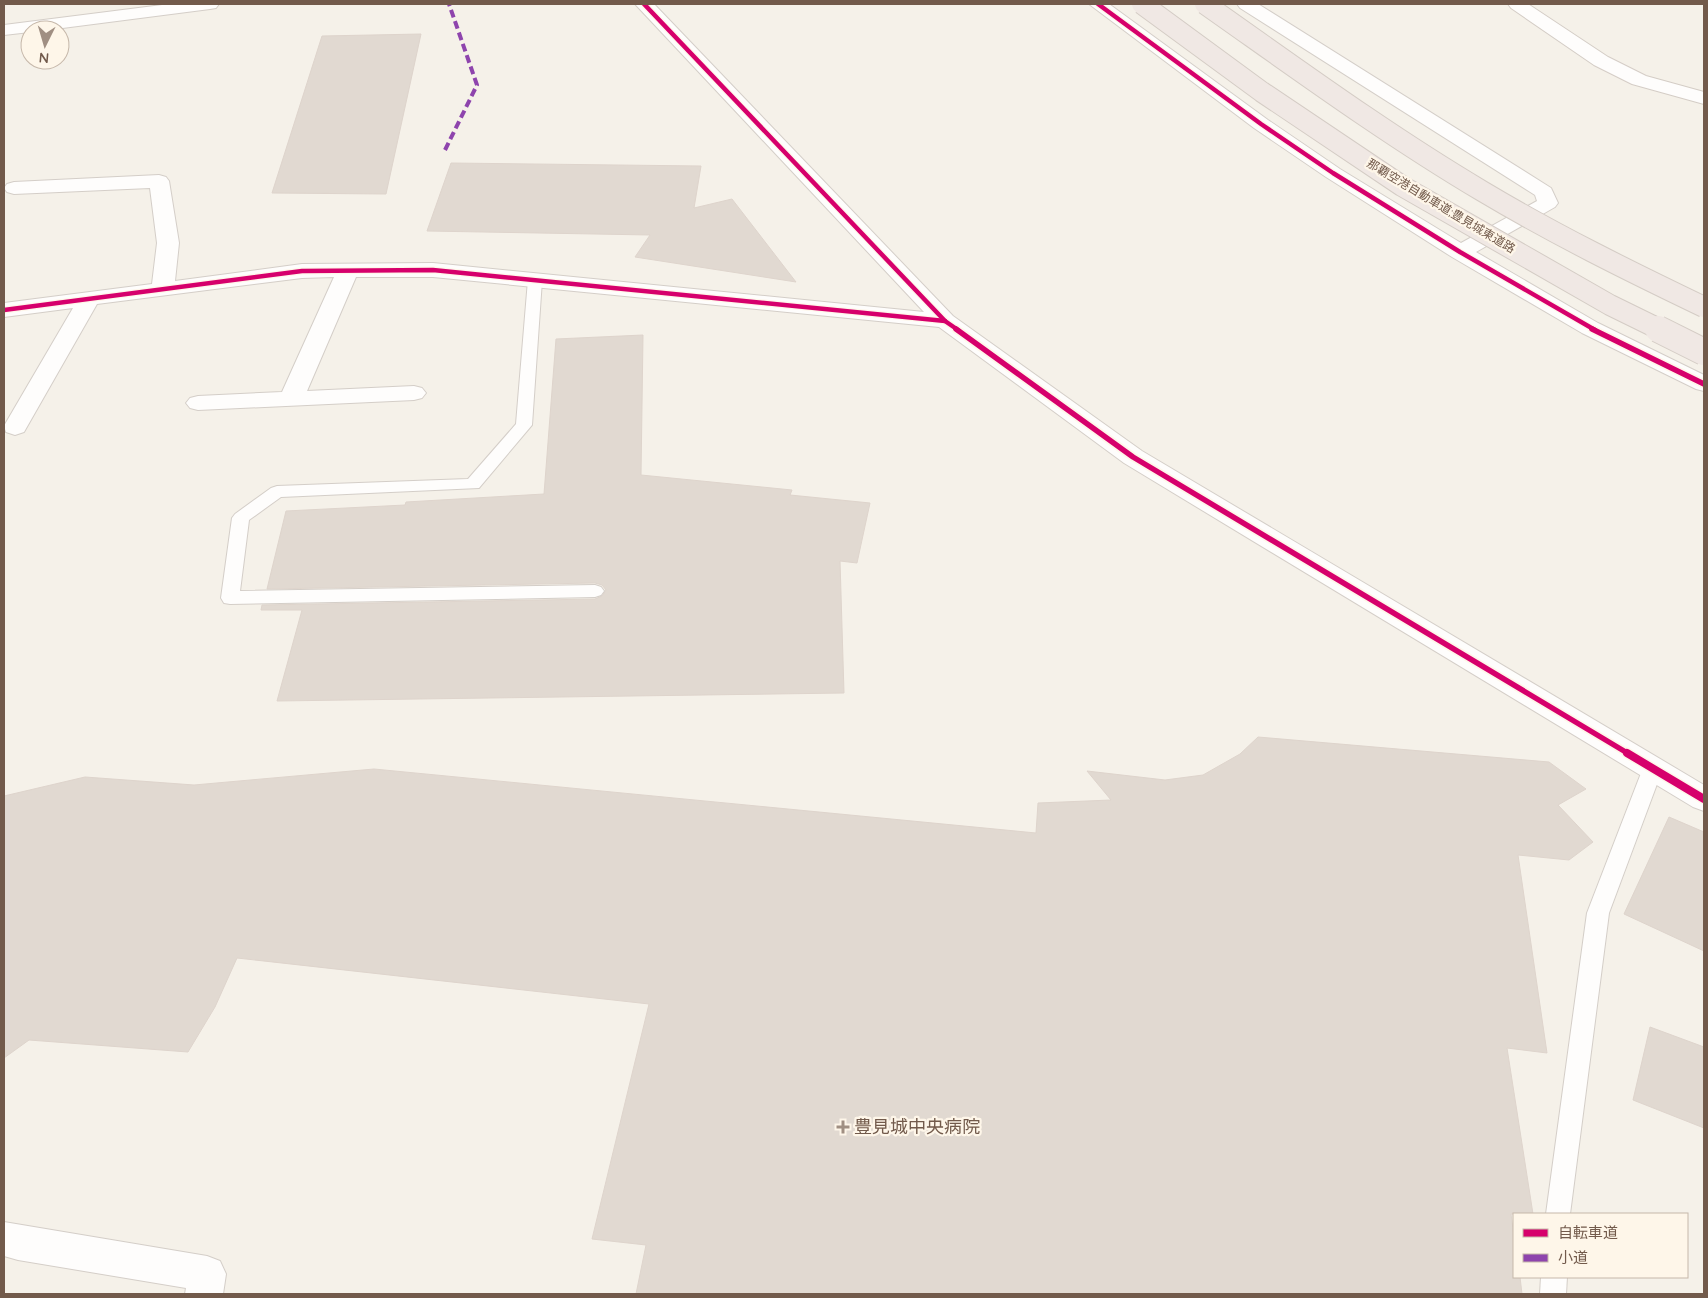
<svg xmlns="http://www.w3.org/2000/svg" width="1708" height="1298" font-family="Quicksand,'Noto Sans JP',sans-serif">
<rect width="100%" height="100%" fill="#f5f1e9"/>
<g fill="#e1d9d1" stroke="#ded4cc">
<polygon points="421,34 386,194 272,193 322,36"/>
<polygon points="451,163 701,166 694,208 732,199 796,282 635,257 650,235 427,231"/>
<polygon points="643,335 641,475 792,490 790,495 870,503 857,563 840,561 844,693 277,701 302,610 261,610 262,605 595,599 602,596 606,590 602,585 595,583 267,589 286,511 405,505 406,502 544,494 556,339"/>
<polygon points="1258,737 1549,762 1586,789 1558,805 1593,842 1569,860 1518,855 1547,1053 1507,1048 1533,1214 1511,1214 1514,1237 1514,1277 1520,1277 1522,1294 636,1294 646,1245 592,1239 649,1004 237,958 215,1007 188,1052 29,1040 4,1058 4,796 85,777 194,785 374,769 1036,833 1038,803 1111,800 1087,771 1165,780 1203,775 1240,754"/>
<polygon points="1669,817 1704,832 1704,951 1624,914"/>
<polygon points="1650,1027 1704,1047 1704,1128 1633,1100"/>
</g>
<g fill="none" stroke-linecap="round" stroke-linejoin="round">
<g stroke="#d4cec8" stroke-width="2">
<g id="lane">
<polygon points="535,276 540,277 542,280 532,425 479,488 281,497 249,520 240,591 595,585 601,587 604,591 601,595 595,597 230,604 224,603 221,598 232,518 235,514 271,488 277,486 468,479 516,424 528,280 530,277"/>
<polygon points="1653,760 1660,763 1663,768 1609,913 1570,1214 1546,1214 1587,913 1643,768 1646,763"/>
<polygon points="1541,1277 1567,1277 1566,1294 1540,1294"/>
</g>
</g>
<g stroke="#d4cec8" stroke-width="2">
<g id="street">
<polygon points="170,4 219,4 216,8 210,9 47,30 30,30 30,32 4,35 4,25"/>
<polygon points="635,4 654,4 953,316 1142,451 1704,785 1704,811 1693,807 1124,463 939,327 433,277 356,277 307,391 414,386 422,388 426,393 422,398 414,400 198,410 190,408 186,403 190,398 198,396 282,392 334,277 302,278 97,304 24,432 15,435 6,432 4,426 73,308 4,317 4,303 152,284 157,243 150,188 14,194 7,192 4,188 7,184 14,182 159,175 166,177 169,181 179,243 175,281 302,264 433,263 924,312"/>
<polygon points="1089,4 1109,4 1268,120 1340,169 1461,243 1537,201 1535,195 1240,8 1237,4 1258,4 1551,188 1558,203 1555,207 1476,252 1598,323 1704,375 1704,391 1696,389 1582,333 1452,257 1326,177 1254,128"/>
<polygon points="4,1222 207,1256 220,1261 226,1274 223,1294 185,1294 186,1288 18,1260 4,1256"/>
</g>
</g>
<g stroke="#d4cdc6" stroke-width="2">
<polygon id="secondary" points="1508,4 1528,4 1608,57 1646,76 1704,92 1704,104 1632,84 1594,65 1511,8"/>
</g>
<use href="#lane" fill="#fefdfc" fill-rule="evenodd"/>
<use href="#street" fill="#fefdfc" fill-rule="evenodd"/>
<use href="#secondary" fill="#fefdfc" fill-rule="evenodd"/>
<g stroke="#d4ccc5" stroke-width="22" stroke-linecap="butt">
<g id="highway-bridge-far1">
<polyline points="1142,4 1262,92 1402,186 1610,305 1661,330"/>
<path d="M1205 4C1296 68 1386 134 1482 191 1554 234 1629 271 1704 307"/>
</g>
</g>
<g stroke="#d4ccc5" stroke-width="28" stroke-linecap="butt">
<polyline id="highway-bridge" points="1658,329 1704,352"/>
</g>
<use href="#highway-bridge-far1" stroke="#f0e8e4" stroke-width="20"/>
<use href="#highway-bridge" stroke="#f0e8e4" stroke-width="26"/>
<polyline stroke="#8e44ad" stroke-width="4" stroke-dasharray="8 4" stroke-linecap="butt" points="445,150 477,85 449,4"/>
<g stroke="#fef6e9" stroke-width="7">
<g id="cycleway-far2">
<polyline points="644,4 945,321 958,330"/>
<polyline points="1098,4 1261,124 1333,173 1460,252 1595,330"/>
<polyline points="4,310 302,271 433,270 945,321"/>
</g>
</g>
<g stroke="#fef6e9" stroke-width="9">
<g id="cycleway-far1">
<polyline points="956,329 1133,457 1629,754"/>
<polyline points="1592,329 1704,384"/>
</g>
</g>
<g stroke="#fef6e9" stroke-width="11">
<polyline id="cycleway" points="1627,753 1704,799"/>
</g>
<use href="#cycleway-far2" stroke="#d6006c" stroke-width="4.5"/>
<use href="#cycleway-far1" stroke="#d6006c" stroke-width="5.5"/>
<use href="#cycleway" stroke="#d6006c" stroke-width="8"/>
</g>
<path fill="#a08f82" stroke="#fef6e9" stroke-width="2" d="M840.5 1119.5h5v5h5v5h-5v5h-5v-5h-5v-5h5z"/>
<g text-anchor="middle" stroke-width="4.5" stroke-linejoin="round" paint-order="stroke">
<g font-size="12" fill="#725a4b" stroke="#fef6e9">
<text transform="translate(1441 206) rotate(31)" y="4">那覇空港自動車道;豊見城東道路</text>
</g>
<g font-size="18" fill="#725a4b" stroke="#fef6e9" text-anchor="start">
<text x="854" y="1133">豊見城中央病院</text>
</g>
</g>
<rect width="1708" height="1298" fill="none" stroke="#725a4b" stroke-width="10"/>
<rect x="1513" y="1213" width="175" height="65" fill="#fef6e9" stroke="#c6b8aa"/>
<rect x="1523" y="1229" width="25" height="8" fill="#d6006c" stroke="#c6b8aa"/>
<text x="1558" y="1238" font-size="15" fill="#725a4b">自転車道</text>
<rect x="1523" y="1254" width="25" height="8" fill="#8e44ad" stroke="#c6b8aa"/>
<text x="1558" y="1263" font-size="15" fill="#725a4b">小道</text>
<g transform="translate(45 45) rotate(185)"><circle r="24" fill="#fef6e9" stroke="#c6b8aa"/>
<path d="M0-4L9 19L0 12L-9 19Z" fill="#a08f82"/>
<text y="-8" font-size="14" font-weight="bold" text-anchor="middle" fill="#725a4b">N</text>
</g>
</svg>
